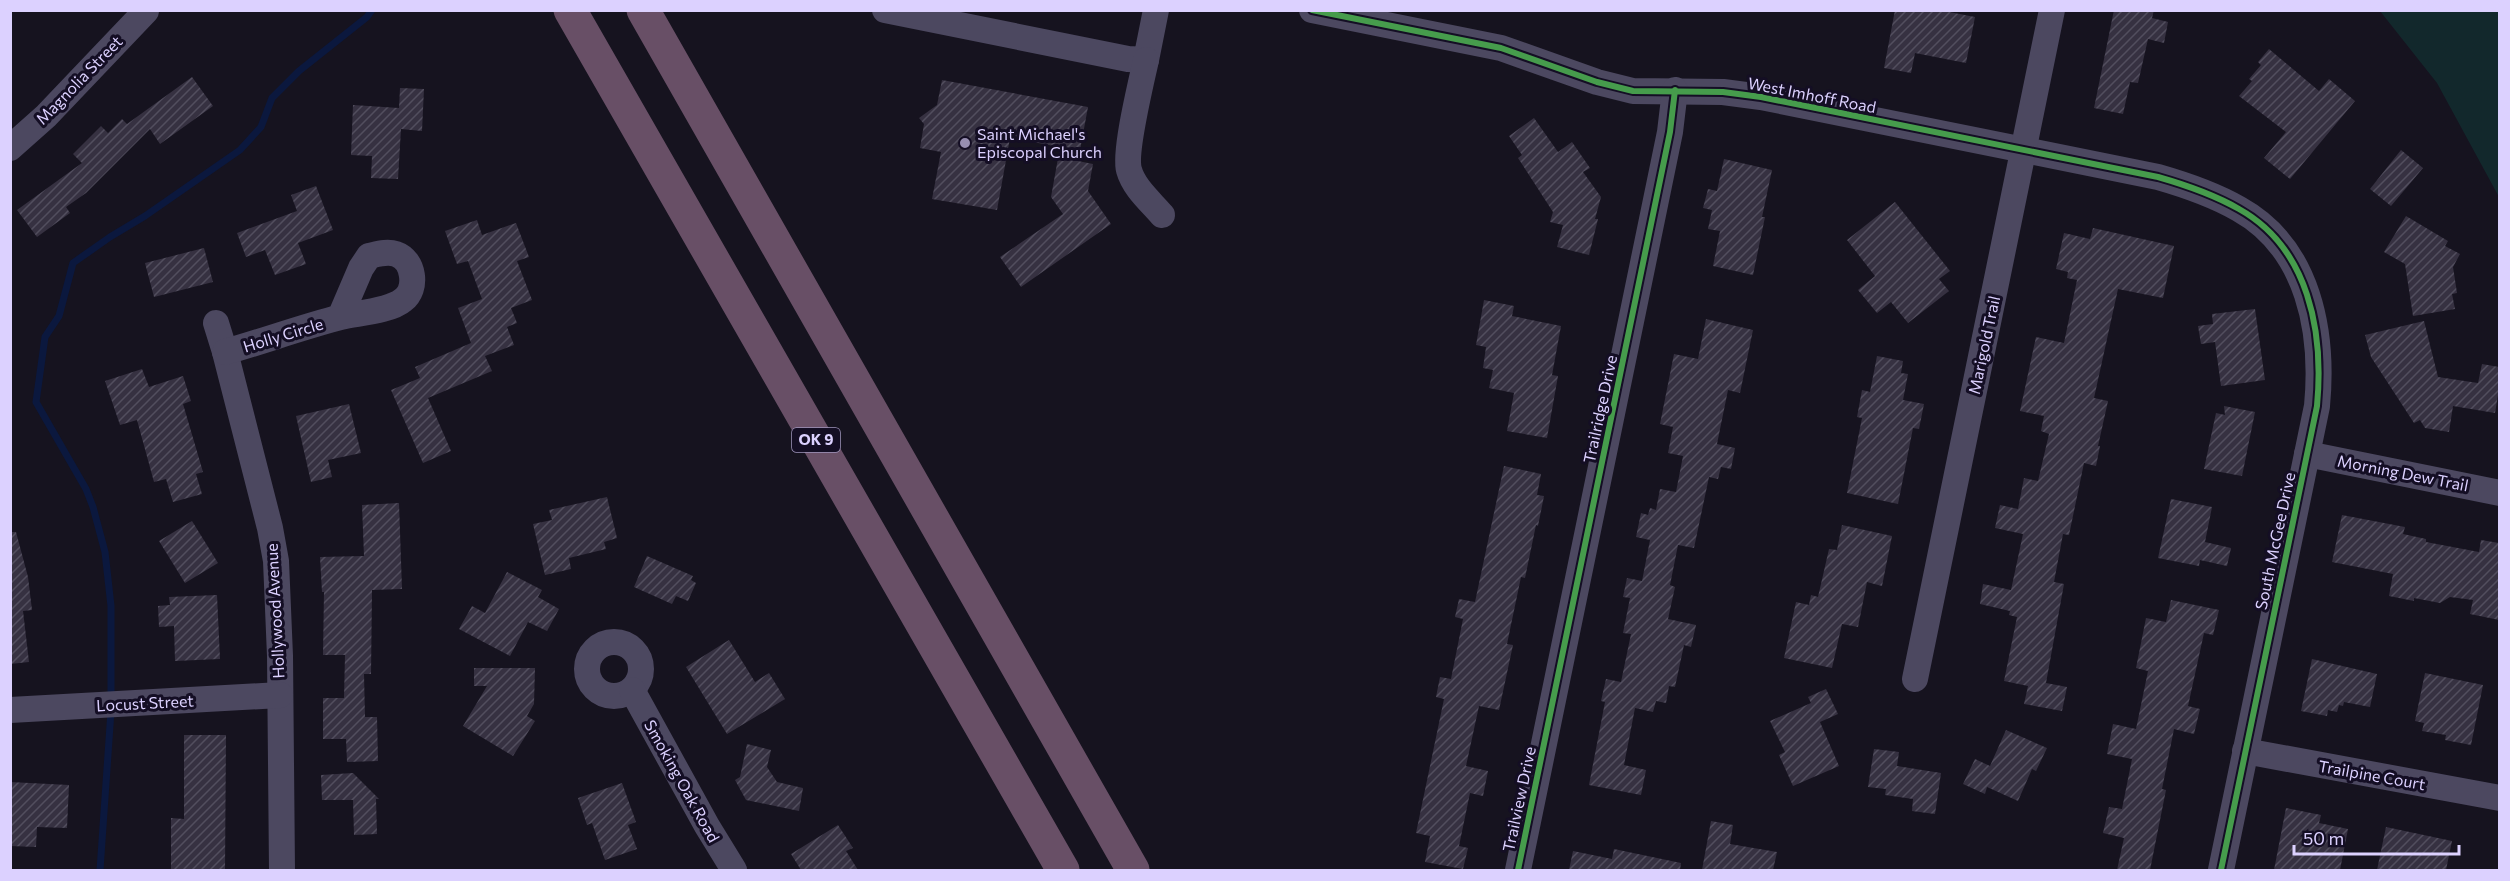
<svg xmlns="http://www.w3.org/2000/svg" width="2510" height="881" font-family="Commissioner,sans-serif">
<defs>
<pattern id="building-hatch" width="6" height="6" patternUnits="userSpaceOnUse" patternTransform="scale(1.5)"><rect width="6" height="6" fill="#363141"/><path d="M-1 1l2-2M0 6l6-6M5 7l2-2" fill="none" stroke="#524e5e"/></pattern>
</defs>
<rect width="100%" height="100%" fill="#16131f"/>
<polygon fill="#12282c" points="2380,11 2499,11 2499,197 2437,83"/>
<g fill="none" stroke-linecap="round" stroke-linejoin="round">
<polyline stroke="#0b183e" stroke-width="7" points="100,870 111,711 111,606 105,552 93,507 86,489 36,402 45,337 59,316 73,263 110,237 145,216 240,150 261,127 272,98 299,71 367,17 372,10"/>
</g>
<g fill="url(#building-hatch)">
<polygon points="1895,10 1939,10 1975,17 1966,63 1915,53 1911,73 1884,68"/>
<polygon points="2114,10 2154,10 2152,18 2168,22 2164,43 2148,39 2138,83 2130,82 2123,114 2094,108"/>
<polygon points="2269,49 2319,91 2329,79 2355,101 2290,179 2264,158 2286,132 2239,96 2252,81 2249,79 2261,65 2258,62"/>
<polygon points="192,77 213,106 160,144 150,129 86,193 66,207 70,213 37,237 17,210 82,163 73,154 101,126 108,133 122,119 127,124"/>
<polygon points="942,80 1088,107 1078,161 1093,164 1088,191 1111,224 1021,287 1000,257 1063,214 1051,197 1060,147 1010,138 997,210 932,199 941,152 920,148 924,124 919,118 937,105"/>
<polygon points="400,88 424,89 422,131 401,129 398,179 371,178 372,156 351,155 353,105 399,108"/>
<polygon points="1534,118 1558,152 1572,142 1590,168 1583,172 1601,197 1595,219 1598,219 1589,255 1557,247 1563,225 1550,222 1553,212 1518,158 1522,155 1509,136"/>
<polygon points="2401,150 2423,168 2391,206 2370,189"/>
<polygon points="1724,159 1772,170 1762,217 1765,217 1753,275 1713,266 1720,231 1708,229 1712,210 1703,208 1708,189 1717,191"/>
<polygon points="316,186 333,230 298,243 306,264 275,275 265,250 246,257 237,233 297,211 291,195"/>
<polygon points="1895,202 1950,271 1939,279 1949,291 1908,323 1891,302 1877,313 1858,290 1875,276 1847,240"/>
<polygon points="2406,216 2448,241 2445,246 2460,254 2453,267 2457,293 2452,294 2455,309 2413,316 2405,264 2384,252"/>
<polygon points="477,220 482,235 516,223 529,257 517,261 532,300 511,308 517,323 507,327 514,345 485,356 492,371 428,398 451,451 423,463 391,390 420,378 415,367 471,343 458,308 482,299 468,261 457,264 445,231"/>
<polygon points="2093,228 2174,246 2163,298 2118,289 2094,398 2108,401 2098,446 2100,446 2096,466 2084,463 2069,535 2063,534 2054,582 2064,584 2046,683 2067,687 2062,711 2024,704 2028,686 2004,681 2017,617 2009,615 2010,611 1980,604 1983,584 2011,590 2023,534 1995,528 2000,505 2018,509 2024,478 2038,481 2049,434 2041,431 2044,416 2020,411 2036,337 2064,343 2077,280 2067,278 2068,272 2056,269 2064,233 2090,239"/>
<polygon points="204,248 213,282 154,297 145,263"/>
<polygon points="1484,300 1514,306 1512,316 1561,326 1552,375 1558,376 1547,438 1507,431 1514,393 1489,388 1493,370 1483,368 1486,347 1476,345"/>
<polygon points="2255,309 2265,380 2221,386 2215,342 2201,344 2198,326 2213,324 2212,314"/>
<polygon points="1706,319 1753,330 1740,393 1728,390 1717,444 1735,448 1731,469 1721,467 1718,479 1709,477 1694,548 1678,545 1670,585 1675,587 1668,619 1696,625 1691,647 1684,645 1675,687 1669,686 1666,703 1656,701 1653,712 1635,708 1624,765 1646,770 1641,795 1589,785 1605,702 1601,701 1606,679 1621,682 1631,634 1623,633 1630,598 1623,597 1627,578 1642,581 1650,540 1636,537 1641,513 1648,515 1650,508 1656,510 1660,489 1676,492 1683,456 1668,453 1673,427 1660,424 1674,354 1698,359"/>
<polygon points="2424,321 2438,377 2478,383 2482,364 2499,367 2499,389 2495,413 2453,406 2449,432 2425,428 2420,420 2414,423 2371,357 2365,335"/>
<polygon points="1877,356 1903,361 1901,373 1908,374 1903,400 1924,404 1919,429 1913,428 1898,504 1847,493 1862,418 1857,417 1862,390 1870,392"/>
<polygon points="142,369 149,387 183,376 191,401 183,404 203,472 196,474 202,494 173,502 166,479 154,482 137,420 120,425 105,381"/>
<polygon points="349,404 361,453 328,460 332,477 311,482 296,416"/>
<polygon points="2224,406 2255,412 2242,476 2204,469 2216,413 2225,415"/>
<polygon points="1504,466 1541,474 1537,495 1544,496 1538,526 1536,525 1525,578 1521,577 1507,644 1513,645 1499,710 1479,706 1466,766 1488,771 1483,796 1470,793 1459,846 1468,848 1463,869 1425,862 1430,836 1416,833 1444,699 1436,697 1440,677 1451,679 1463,619 1455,617 1459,599 1475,602"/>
<polygon points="607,497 617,538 604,542 606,549 569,558 571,569 545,575 533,524 552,520 549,510"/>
<polygon points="2171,499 2212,507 2205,542 2231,548 2227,566 2200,560 2199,566 2158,558"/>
<polygon points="399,503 402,589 372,590 371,674 364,674 365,717 377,717 378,761 347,762 346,739 323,739 323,698 344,698 345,655 323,655 324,592 322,592 320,557 364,556 362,505"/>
<polygon points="2342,515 2405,527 2403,534 2426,539 2426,542 2479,552 2481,540 2499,543 2499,620 2470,614 2473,600 2450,597 2440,603 2414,598 2414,601 2389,596 2393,574 2332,562"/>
<polygon points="192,521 218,563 185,583 159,541"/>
<polygon points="1842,525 1892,536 1882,586 1867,582 1858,627 1842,624 1832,668 1784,658 1796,602 1809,605 1811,595 1818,597 1829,549 1837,550"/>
<polygon points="10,532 16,532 28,577 32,610 23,611 29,662 10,664"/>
<polygon points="647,556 693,576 691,580 696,583 688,601 676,596 672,604 634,587"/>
<polygon points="507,572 542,590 538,597 559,609 547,631 528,622 510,656 459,629 472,606 485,613"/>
<polygon points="217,595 220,659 175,661 174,626 159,627 158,606 170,605 169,597"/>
<polygon points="2171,600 2219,610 2213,635 2204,633 2188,706 2200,709 2194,734 2174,729 2162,789 2166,790 2150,870 2117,870 2124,838 2103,833 2109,807 2122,809 2132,759 2107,754 2113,724 2136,729 2148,671 2136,668 2146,618 2166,622"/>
<polygon points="729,640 755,682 769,673 785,699 727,734 686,667"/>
<polygon points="2312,659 2377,674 2370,707 2344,702 2343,706 2339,705 2337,712 2328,710 2327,716 2301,711"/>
<polygon points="474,668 535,668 534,704 527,716 535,721 513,756 463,726 487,686 474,686"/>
<polygon points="2425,673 2483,685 2471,745 2445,740 2446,735 2422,731 2424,723 2415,721"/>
<polygon points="1826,689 1838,714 1820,722 1839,766 1793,786 1779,755 1785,752 1770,721 1811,703 1808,697"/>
<polygon points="2006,730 2047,748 2036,771 2032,769 2018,801 1987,787 1985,794 1963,784 1975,759 1990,766"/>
<polygon points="184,735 226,735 225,870 171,869 171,818 184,819"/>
<polygon points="747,744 771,750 767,767 777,782 803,788 799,811 746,800 735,780 740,777"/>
<polygon points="1874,749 1899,752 1897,766 1941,773 1935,814 1912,811 1913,799 1885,795 1886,789 1868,787"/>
<polygon points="353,773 379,799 376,799 377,834 354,835 353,800 322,800 321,775"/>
<polygon points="10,782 69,785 67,828 37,827 36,847 10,846"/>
<polygon points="622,783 636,822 628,825 637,849 605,860 592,823 587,825 578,798"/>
<polygon points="2286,808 2321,815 2319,823 2348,829 2340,870 2274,870"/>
<polygon points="1711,821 1733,825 1730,844 1777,852 1773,870 1702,870"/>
<polygon points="838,825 853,848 846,851 858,870 801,870 791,854"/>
<polygon points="2386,827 2452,841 2446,870 2377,870"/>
<polygon points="1614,849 1681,863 1680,870 1569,870 1573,851 1612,859"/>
</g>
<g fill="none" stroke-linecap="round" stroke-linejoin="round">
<g stroke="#4c4860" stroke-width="26">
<polyline points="885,10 1128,59 1146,60 1156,10"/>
<path d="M1312 10 1501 48 1597 82 1633 91 1723 92 1761 97 2158 177C2186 185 2213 194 2239 209 2309 248 2324 332 2317 406L2221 870"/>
<path d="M1146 60C1141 83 1124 152 1129 170 1134 188 1151 202 1162 215"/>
<polyline points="10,148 46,116 146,11"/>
<polyline points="216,323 225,352 270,528 276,561 280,656 282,870"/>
<path d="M225 352C264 341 302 327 341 317 358 313 390 311 403 300 418 289 414 260 396 254 387 251 378 254 369 256L361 268 340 317"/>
<polyline points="2307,454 2500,493"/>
<circle cx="614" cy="669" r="27"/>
<polyline points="1915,679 2052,10"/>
<polyline points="632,690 707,826 734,870"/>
<polyline points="10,710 280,695"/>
<polyline points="2245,751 2500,798"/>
<polyline points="1518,870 1670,132 1675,90"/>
</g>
<g stroke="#684f66" stroke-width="33">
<polyline points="570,10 1063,870"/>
<polyline points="643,10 1133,870"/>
</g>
<g stroke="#140e24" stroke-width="10">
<g id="cycleway">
<path d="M1312 10 1501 48 1597 82 1633 91 1723 92 1761 97 2158 177C2186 185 2213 194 2239 209 2309 248 2324 332 2317 406L2221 870"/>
<polyline points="1518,870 1670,132 1675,90"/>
</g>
</g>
<use href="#cycleway" stroke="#469c4c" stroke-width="6"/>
</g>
<circle fill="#978eb1" stroke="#140e24" stroke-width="2" cx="965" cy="143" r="6"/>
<g text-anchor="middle" stroke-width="6" stroke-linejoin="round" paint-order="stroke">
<rect fill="#140e24" stroke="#a096bd" stroke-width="1.5" x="792" y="428" width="48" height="24" rx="4.5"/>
<g font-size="15" font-weight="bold" fill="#dcd1ff">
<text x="816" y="445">OK 9</text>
</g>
<g font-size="16" fill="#dcd1ff" stroke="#140e24">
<text transform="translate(79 80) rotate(-46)" y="6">Magnolia Street</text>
<text transform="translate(1812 95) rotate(11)" y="6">West Imhoff Road</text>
<text transform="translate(283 335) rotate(-17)" y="6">Holly Circle</text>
<text transform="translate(1984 345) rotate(-78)" y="6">Marigold Trail</text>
<text transform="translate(1600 409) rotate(-78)" y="6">Trailridge Drive</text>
<text transform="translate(2403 473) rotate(11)" y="6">Morning Dew Trail</text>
<text transform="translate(2275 541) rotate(-78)" y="6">South McGee Drive</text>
<text transform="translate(275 611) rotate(-93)" y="6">Hollywood Avenue</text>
<text transform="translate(145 703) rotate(-3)" y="6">Locust Street</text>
<text transform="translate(2372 775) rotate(10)" y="6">Trailpine Court</text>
<text transform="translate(682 781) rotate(61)" y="6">Smoking Oak Road</text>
<text transform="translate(1519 799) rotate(-78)" y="6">Trailview Drive</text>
</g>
<g font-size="16" fill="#dcd1ff" stroke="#140e24" text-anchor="start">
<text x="977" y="140">Saint Michael's<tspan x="977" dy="18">Episcopal Church</tspan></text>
</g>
</g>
<rect width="2510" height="881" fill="none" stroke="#dcd1ff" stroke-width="24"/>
<path d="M2294 845v9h165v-9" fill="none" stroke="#dcd1ff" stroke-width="3"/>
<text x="2303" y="845" font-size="18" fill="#dcd1ff" stroke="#140e24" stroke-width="4.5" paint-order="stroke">50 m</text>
</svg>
